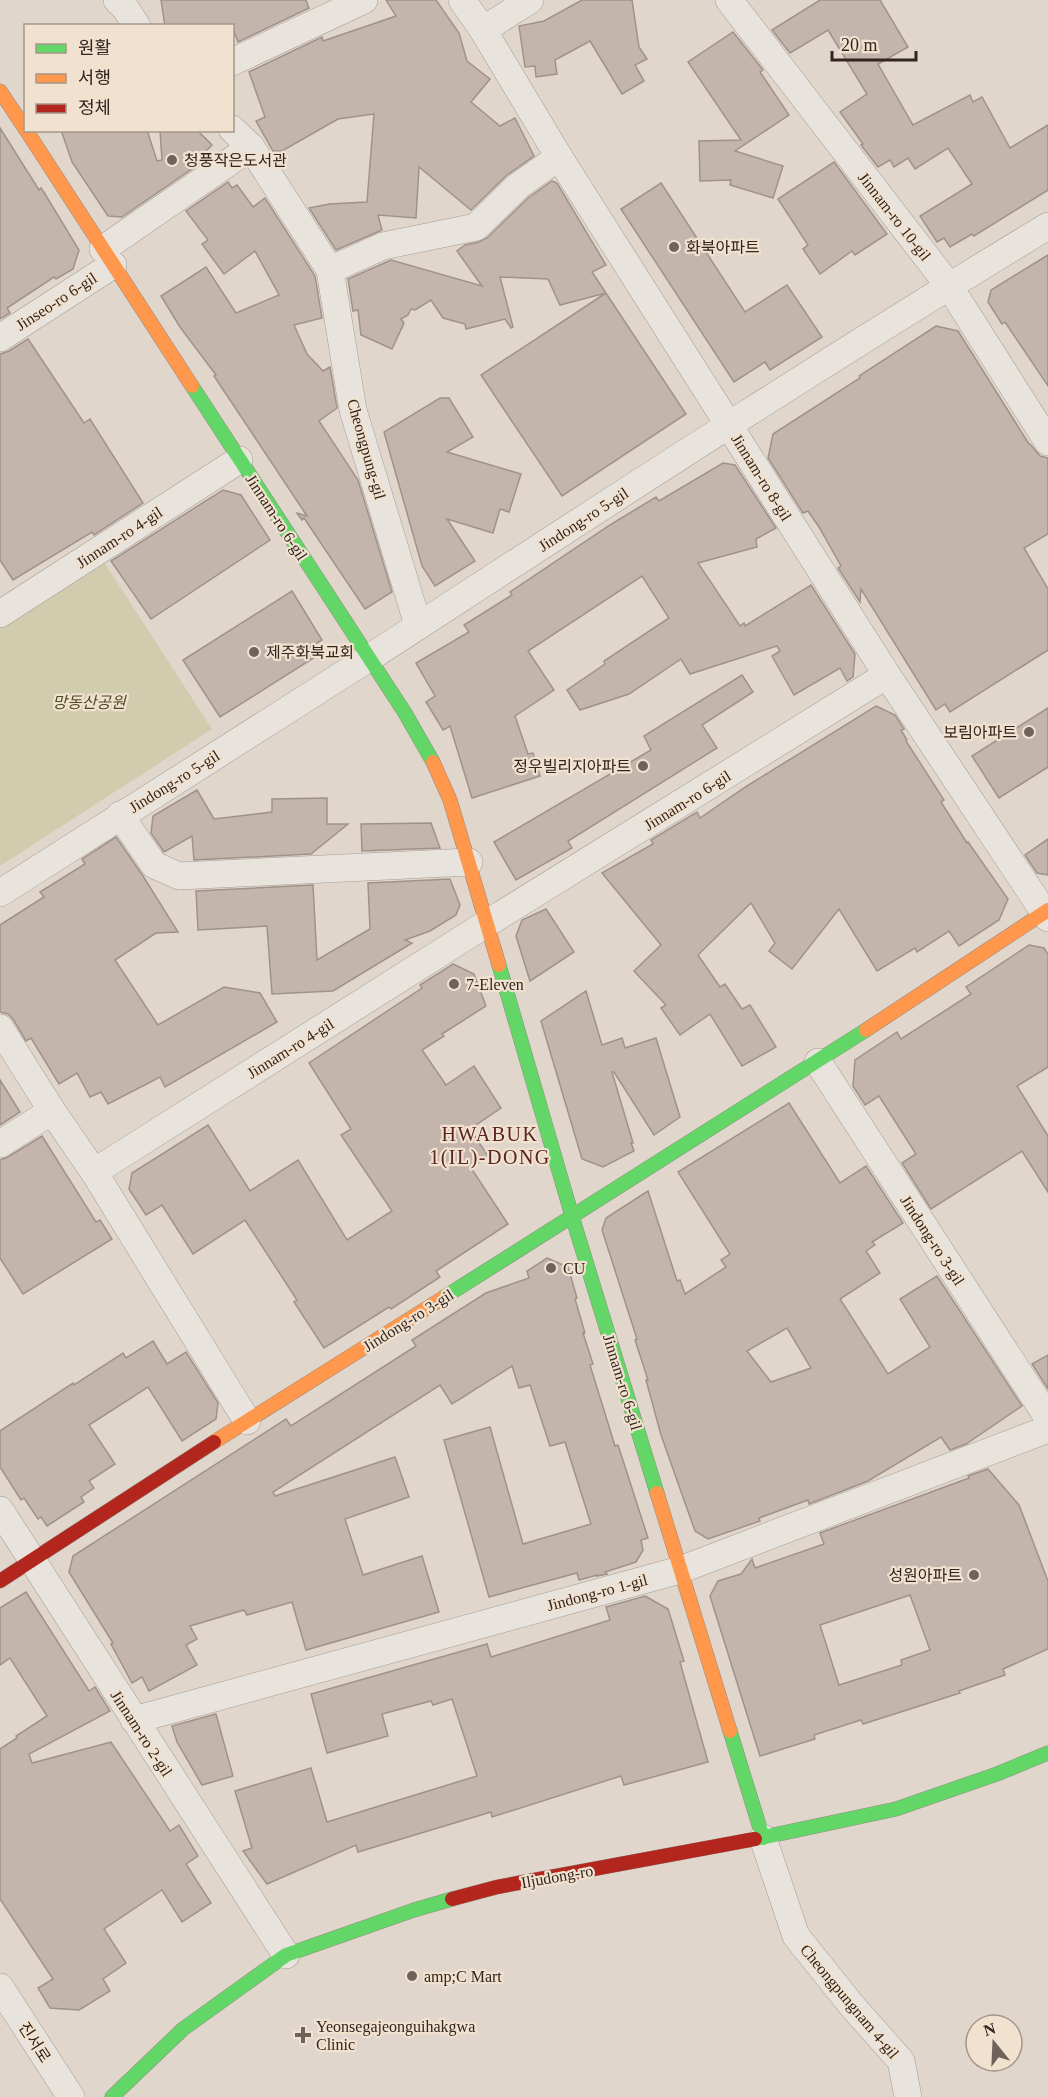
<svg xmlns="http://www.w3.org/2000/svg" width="1048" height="2097" font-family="'Times New Roman','Noto Sans KR',serif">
<rect width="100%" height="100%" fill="#e0d6cb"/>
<polygon fill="#d2ccae" points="102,559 212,729 0,866 0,625"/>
<g fill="#c3b4ac" stroke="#a0928b" stroke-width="1.5" fill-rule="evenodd">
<polygon points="161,0 306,0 309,8 238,42 232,26 165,26"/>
<polygon points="386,0 436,0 459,33 467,61 490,79 471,102 500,126 515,118 534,156 507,175 471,210 419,167 416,218 378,215 382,230 336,250 309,208 329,204 367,202 374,114 338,119 282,151 273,151 256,121 265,117 249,72 322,37 323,41 396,16"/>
<polygon points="582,0 632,0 639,47 647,59 635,65 644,81 622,94 590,41 555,60 557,74 536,77 535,66 525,67 519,26 544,21"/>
<polygon points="820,0 880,0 908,47 878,64 913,125 970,95 973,102 982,97 1010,148 1048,125 1048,190 974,236 972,234 950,247 944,238 937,242 920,216 972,184 948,148 915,169 908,158 894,167 890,160 878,167 861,145 863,144 840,112 867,94 828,30 790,53 772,30"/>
<polygon points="733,32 763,70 760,72 789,115 735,151 783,166 773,198 730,185 731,180 700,181 699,141 741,140 688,62"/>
<polygon points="0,128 39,190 41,188 45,194 79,250 73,269 56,279 54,277 7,308 10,313 0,319"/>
<polygon points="61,130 147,130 157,161 162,160 160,130 197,130 212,145 205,152 209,157 122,217 108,216 72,162"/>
<polygon points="834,162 887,234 855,255 852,251 820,274 803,249 808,245 778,199"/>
<polygon points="552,181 557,183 606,265 592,272 686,414 562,496 481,375 606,293 560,305 548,279 500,277 513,327 511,328 505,319 466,329 465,324 443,318 431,300 415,310 411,309 408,315 401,319 404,323 392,349 361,335 358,310 353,311 348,279 391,260 482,286 457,251 465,245 479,242 487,238 528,198"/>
<polygon points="228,182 232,188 237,185 253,207 265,198 315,276 322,318 294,325 307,354 323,371 330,367 337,408 319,421 358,480 392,592 365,609 304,518 302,520 297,513 307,516 214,376 216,375 180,327 161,296 206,267 236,313 279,295 255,251 224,274 202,244 208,240 186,211"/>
<polygon points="661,183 745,312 787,285 822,337 770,370 765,362 734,382 621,209"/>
<polygon points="1048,255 1048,386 1005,322 1002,324 988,302 991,290"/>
<polygon points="936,326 958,331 1029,444 1030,444 1040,456 1048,458 1048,534 1024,548 1048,589 1048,650 950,712 945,704 936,710 861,589 860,602 838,568 841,566 819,527 808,511 803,513 768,458 773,434 860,378 859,376"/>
<polygon points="28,339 84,423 90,419 143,503 94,535 92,532 13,580 0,560 0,354 9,351"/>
<polygon points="440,398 449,398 473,437 447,452 521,474 509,512 500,509 493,533 447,519 475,561 435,586 422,566 384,432"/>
<polygon points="723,463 735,465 776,528 756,539 757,547 698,563 740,626 744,623 745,626 811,585 855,654 853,677 847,681 840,668 794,695 772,656 780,651 777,646 690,674 681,659 629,694 580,710 567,690 605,664 604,661 669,618 642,576 528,651 554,690 515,716 528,754 533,753 540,776 472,798 450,726 443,730 426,702 435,696 416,663 469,632 464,625 512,595 510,592 610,525 656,497 659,501"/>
<polygon points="223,490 241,495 270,540 151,619 111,561"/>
<polygon points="292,591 322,640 309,648 315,657 220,717 183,660"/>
<polygon points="742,675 753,692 702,725 717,748 568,841 572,848 516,880 494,842 651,750 644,736"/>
<polygon points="876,706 895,715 904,729 901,730 907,740 906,741 944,800 941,802 967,843 968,842 1008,899 999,920 959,946 949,931 917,952 915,948 877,971 839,909 792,969 769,951 775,943 751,903 698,955 720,987 725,984 742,1009 750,1005 776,1047 742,1066 710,1014 680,1035 661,1008 666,1005 634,971 661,945 602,873 653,844 651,840 697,812 700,818 747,786"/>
<polygon points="1048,708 1048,767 999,798 972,756"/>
<polygon points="197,790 214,819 272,812 272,799 327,798 327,824 348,824 311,854 194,860 192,836 164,852 151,833 153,816"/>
<polygon points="431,823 440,848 362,851 361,824"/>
<polygon points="116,837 143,876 178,932 156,933 115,960 158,1025 224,987 260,993 277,1022 165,1087 160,1077 108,1104 101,1092 90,1097 77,1073 59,1084 31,1038 26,1041 13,1019 8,1014 0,1012 0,925 44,897 40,892 85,864 82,859"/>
<polygon points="1048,839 1048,875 1037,873 1025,855"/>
<polygon points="450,879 460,905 456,915 430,931 405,940 412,943 333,991 272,994 267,926 198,930 196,891 313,885 317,960 370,929 368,883"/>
<polygon points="546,909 574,952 530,981 516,936 522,920"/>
<polygon points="1029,945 1044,948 1048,954 1048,1067 1017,1086 1048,1136 1048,1192 1022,1151 931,1209 902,1163 916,1154 879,1096 865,1105 853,1086 855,1060 897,1032 901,1039 971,994 966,987"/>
<polygon points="453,964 474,974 486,1006 442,1034 444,1036 422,1050 446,1085 474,1066 501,1108 470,1129 488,1156 471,1168 508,1224 436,1271 440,1277 391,1309 389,1307 324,1348 294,1302 297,1300 245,1220 193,1254 162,1205 146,1215 129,1189 132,1173 208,1125 250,1191 298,1160 347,1240 392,1211 341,1135 351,1129 309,1063 422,988 420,985"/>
<polygon points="586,991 602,1045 622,1038 625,1048 656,1038 680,1117 654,1135 614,1072 612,1072 633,1143 631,1143 634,1151 603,1167 582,1159 541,1021"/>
<polygon points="0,1080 20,1112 0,1125"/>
<path d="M789 1103 840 1183 866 1166 903 1223 872 1242 875 1245 866 1251 880 1273 840 1299 888 1374 930 1347 900 1299 937 1276 1022 1406 966 1444 950 1450 941 1437 868 1481 809 1504 808 1500 759 1518 760 1521 708 1539 695 1531 661 1435 646 1380H648L635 1340 637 1339 602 1230 606 1218 648 1191 677 1281 680 1280 685 1294 726 1267 721 1260 730 1254 678 1172ZM787 1328 811 1368 771 1382 747 1351Z"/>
<polygon points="42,1136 96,1222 100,1220 112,1239 23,1294 0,1258 0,1160 8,1157"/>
<polygon points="547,1258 568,1267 577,1298 575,1299 585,1333 583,1333 593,1364 590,1365 615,1446 618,1445 648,1538 641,1540 643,1550 636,1562 605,1572 607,1574 597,1576 597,1575 579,1580 577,1573 489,1597 444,1440 490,1427 523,1544 591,1524 565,1442 550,1446 530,1385 519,1388 512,1366 452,1404 440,1385 273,1492 275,1496 395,1457 409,1497 345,1519 363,1575 422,1556 439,1612 306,1650 292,1602 247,1615 244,1610 190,1626 197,1639 186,1645 197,1665 149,1691 142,1677 132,1683 111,1644 113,1643 69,1572 73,1556 286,1419 291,1426 416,1346 412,1340 486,1293 529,1278 527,1271"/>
<polygon points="153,1341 167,1364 186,1352 218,1403 216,1419 182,1441 148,1387 89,1425 115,1464 89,1481 94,1488 81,1497 84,1502 47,1526 41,1517 38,1519 24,1498 21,1500 0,1467 0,1431 73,1383 74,1385 123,1353 126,1358"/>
<polygon points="1048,1355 1048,1389 1032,1364"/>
<path d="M988 1469 1019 1505 1048 1581V1649L1003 1669 1005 1675 959 1691 960 1693 863 1724 861 1720 814 1735 815 1739 760 1756 710 1596 718 1581 741 1574 752 1559 755 1568 824 1544 820 1533 961 1481 969 1478 968 1476ZM910 1595 930 1650 901 1660 902 1665 839 1685 820 1625Z"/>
<polygon points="26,1592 89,1691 95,1687 110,1711 29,1754 32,1763 111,1742 170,1831 179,1825 198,1856 186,1864 211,1903 182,1922 162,1890 104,1929 126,1963 103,1979 110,1991 79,2010 50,2008 38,1988 53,1979 0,1899 0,1749 17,1738 16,1736 47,1716 10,1658 0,1665 0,1608"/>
<polygon points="645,1596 668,1609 684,1661 680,1662 708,1762 624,1785 621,1776 492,1817 491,1812 358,1852 356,1845 267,1884 243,1851 252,1848 235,1791 311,1768 327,1822 477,1776 452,1699 433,1705 431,1701 382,1714 388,1736 327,1753 311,1694 487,1644 491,1657 610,1620 606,1607"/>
<polygon points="216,1714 233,1776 202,1785 177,1742 172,1726"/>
</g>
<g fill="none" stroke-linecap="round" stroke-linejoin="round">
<g stroke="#a59c94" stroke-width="28">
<g id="street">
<polyline points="117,0 126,9 137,26"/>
<polyline points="462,0 483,30 559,157 887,675 1048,918"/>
<polyline points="729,0 949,286 1048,442"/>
<polyline points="483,30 530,0"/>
<polyline points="232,62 364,0"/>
<polyline points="232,129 251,147 330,270 353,410 418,625"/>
<polyline points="103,249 251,147"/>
<polyline points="330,270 383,246 476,227 518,186 559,157"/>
<polyline points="0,338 113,265"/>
<polyline points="0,614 239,460"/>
<polyline points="120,815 154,865 179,876 469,862"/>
<path d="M0 893C122 814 246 737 369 658 594 512 818 365 1048 226"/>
<polyline points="0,1028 52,1111 94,1172 247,1421"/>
<polyline points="818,1062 1048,1418"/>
<polyline points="0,1144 52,1111"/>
<polyline points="94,1172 486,924 887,675"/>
<polyline points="0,1510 286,1955"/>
<polyline points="134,1720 680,1570 1048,1429"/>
<polyline points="763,1838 796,1936 853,2007 901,2061 908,2097"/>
<polyline points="0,1987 71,2097"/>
</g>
</g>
<g stroke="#958b84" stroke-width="15">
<g id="fast">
<polyline points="192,386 405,713 433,762"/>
<polyline points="499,965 572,1216 657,1493"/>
<polyline points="443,1298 866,1030"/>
<polyline points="730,1731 763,1838"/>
<polyline points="755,1839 896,1809 997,1774 1048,1753"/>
<polyline points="112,2097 183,2029 286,1955 414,1910 452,1899"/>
</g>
</g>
<g stroke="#958b84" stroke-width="15">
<g id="slow">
<polyline points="0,91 26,130"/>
<polyline points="26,130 192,386"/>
<polyline points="433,762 450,800 499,965"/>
<polyline points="866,1030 1048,910"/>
<polyline points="214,1442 443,1298"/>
<polyline points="657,1493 730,1731"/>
</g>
</g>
<g stroke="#958b84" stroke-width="15">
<g id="jam">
<polyline points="0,1581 214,1442"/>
<polyline points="452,1899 497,1887 755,1839"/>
</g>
</g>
<use href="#street" stroke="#e8e3dc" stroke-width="27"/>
<use href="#fast" stroke="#63d668" stroke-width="14"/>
<use href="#slow" stroke="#ff974d" stroke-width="14"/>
<use href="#jam" stroke="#b3261e" stroke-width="14"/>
</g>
<g fill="#6f625b" stroke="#f1e2d0" stroke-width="2">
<circle cx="172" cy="160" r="6"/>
<circle cx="674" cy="247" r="6"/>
<circle cx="254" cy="652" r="6"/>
<circle cx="1029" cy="732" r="6"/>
<circle cx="643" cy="766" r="6"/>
<circle cx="454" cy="984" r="6"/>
<circle cx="551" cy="1268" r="6"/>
<circle cx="974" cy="1575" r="6"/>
<circle cx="412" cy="1976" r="6"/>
<path d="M300 2026h6v6h6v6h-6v6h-6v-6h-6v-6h6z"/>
</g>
<g text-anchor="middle" stroke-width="4.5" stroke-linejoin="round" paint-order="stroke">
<g font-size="16" fill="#32241e" stroke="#f1e2d0" text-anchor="start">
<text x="184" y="166">청풍작은도서관</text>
<text x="686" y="253">화북아파트</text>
<text x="266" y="658">제주화북교회</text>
<text x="1017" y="738" text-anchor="end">보림아파트</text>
<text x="631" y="772" text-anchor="end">정우빌리지아파트</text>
<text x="466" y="990">7-Eleven</text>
<text x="563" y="1274">CU</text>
<text x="962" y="1581" text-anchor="end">성원아파트</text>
<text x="424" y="1982">amp;C Mart</text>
<text x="316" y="2032">Yeonsegajeonguihakgwa<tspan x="316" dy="18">Clinic</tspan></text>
</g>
<g font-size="16" fill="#32241e" stroke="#f1e2d0">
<text transform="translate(895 216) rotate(52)" y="6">Jinnam-ro 10-gil</text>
<text transform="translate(56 301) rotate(-33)" y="6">Jinseo-ro 6-gil</text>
<text transform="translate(367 449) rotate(74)" y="6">Cheongpung-gil</text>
<text transform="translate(762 477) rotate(58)" y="6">Jinnam-ro 8-gil</text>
<text transform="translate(277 517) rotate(57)" y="6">Jinnam-ro 6-gil</text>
<text transform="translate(583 519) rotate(-33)" y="6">Jindong-ro 5-gil</text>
<text transform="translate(119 537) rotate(-33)" y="6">Jinnam-ro 4-gil</text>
<text transform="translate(174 781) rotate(-32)" y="6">Jindong-ro 5-gil</text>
<text transform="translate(687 800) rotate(-32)" y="6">Jinnam-ro 6-gil</text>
<text transform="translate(290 1048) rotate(-32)" y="6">Jinnam-ro 4-gil</text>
<text transform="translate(933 1240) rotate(57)" y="6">Jindong-ro 3-gil</text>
<text transform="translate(408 1320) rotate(-32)" y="6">Jindong-ro 3-gil</text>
<text transform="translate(623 1382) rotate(73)" y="6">Jinnam-ro 6-gil</text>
<text transform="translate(597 1592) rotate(-15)" y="6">Jindong-ro 1-gil</text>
<text transform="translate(142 1733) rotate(57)" y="6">Jinnam-ro 2-gil</text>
<text transform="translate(557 1876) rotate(-10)" y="6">Iljudong-ro</text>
<text transform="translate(850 2001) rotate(50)" y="6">Cheongpungnam 4-gil</text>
<text transform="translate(35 2042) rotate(57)" y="6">진서로</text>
</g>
<g font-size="16" font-style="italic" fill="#4a4d26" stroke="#f1e2d0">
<text x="89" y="708">망동산공원</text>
</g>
<g font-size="20" letter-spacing="1.5" fill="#5b2321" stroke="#f1e2d0">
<text x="490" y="1141">HWABUK<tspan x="490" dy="23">1(IL)-DONG</tspan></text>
</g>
</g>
<rect x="24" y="24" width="210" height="108" fill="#f1e2d0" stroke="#a59689" stroke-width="1.5"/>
<rect x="36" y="44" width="30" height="9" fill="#63d668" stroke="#a59689" stroke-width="1.5"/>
<text x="78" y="54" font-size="18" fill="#32241e">원활</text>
<rect x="36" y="74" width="30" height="9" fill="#ff974d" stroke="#a59689" stroke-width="1.5"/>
<text x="78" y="84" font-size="18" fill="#32241e">서행</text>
<rect x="36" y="104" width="30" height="9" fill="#b3261e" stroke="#a59689" stroke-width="1.5"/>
<text x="78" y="114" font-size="18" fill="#32241e">정체</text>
<g transform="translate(994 2043) rotate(342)"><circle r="28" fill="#f1e2d0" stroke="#a59689" stroke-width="1.5"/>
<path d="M0-4.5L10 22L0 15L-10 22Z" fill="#6f625b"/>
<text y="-9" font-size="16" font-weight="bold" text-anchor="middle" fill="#32241e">N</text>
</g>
<path d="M832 51v9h84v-9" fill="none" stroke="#32241e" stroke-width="3"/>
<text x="841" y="51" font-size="18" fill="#32241e" stroke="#f1e2d0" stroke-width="4.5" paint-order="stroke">20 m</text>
</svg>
